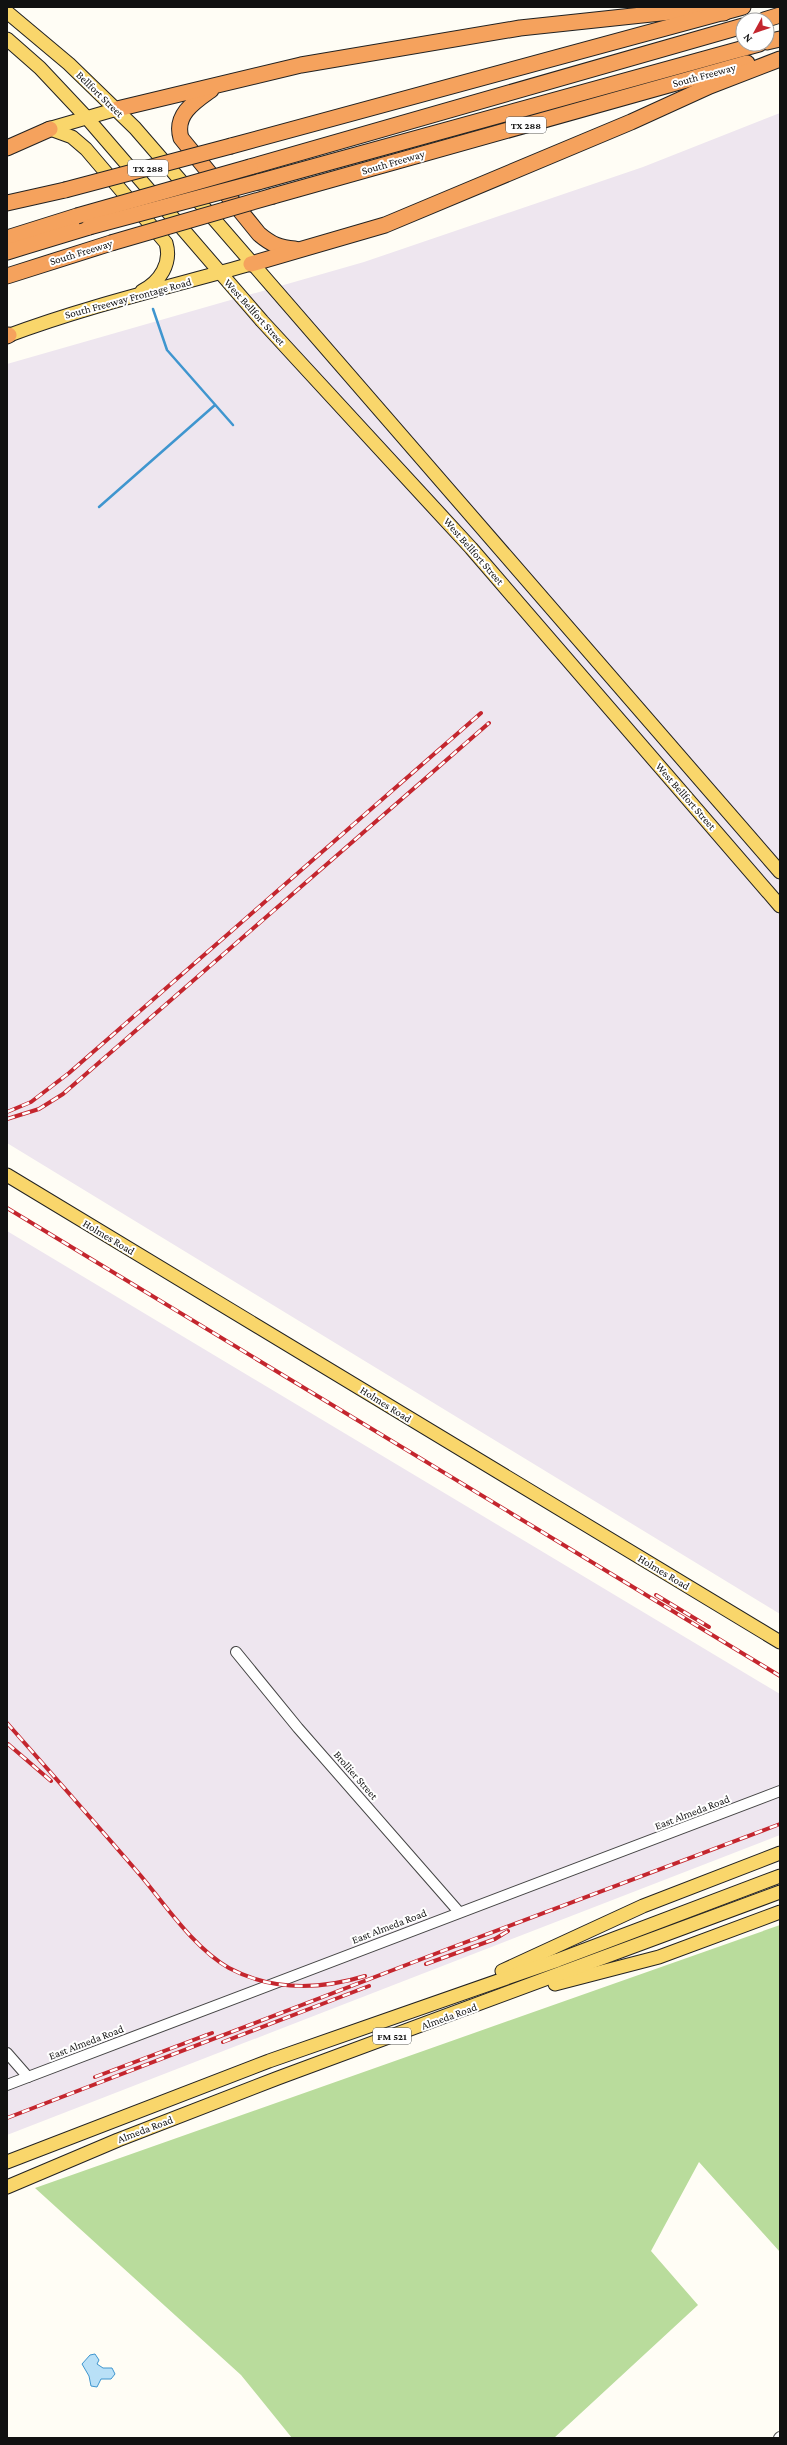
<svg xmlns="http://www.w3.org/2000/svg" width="787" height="2445" font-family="'Crimson Pro',serif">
<rect width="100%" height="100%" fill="#fffdf5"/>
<g fill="#eee6ef">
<polygon points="780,113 780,1614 7,1143 7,364 364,262 643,167"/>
<polygon points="7,1231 780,1694 780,1835 7,2135"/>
</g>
<polygon fill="#b9dc9c" points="780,1925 780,2252 699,2162 651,2251 698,2305 554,2438 292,2438 241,2375 35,2188"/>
<polygon fill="#b9e0f7" stroke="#3f96cf" points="95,2354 99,2360 97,2364 103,2368 112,2368 115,2374 111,2379 101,2379 97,2387 91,2386 89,2376 82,2364 90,2355"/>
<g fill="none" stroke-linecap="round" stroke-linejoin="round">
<g stroke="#3f96cf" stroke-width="2.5">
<polyline points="153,309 167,350 233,425"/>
<polyline points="99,507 215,405"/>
</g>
<g stroke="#444" stroke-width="12">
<g id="minor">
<polyline points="236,1652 298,1728 459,1912"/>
<polyline points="7,2053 28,2077"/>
<polyline points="7,2085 780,1791"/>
<polyline points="779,2438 780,2437"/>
</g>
</g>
<g stroke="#222" stroke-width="15">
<g id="major">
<polyline points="7,12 69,64 135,128 780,872"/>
<polyline points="7,39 40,68 87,118 262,321 471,548 780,906"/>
<polyline points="48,129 117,109"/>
<path d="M50 129 72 137 86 149 166 243C172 263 160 282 142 291"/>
<path d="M7 336C87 306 169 287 251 264"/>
<polyline points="7,1175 780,1642"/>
<polyline points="502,1971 643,1906 780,1853"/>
<polyline points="555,1984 659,1957 780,1912"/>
<polyline points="7,2162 269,2061 558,1960 780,1876"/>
<polyline points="7,2187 118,2140 278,2078 780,1892"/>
</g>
</g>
<g stroke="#222" stroke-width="17">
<g id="highway">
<polyline points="764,20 780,15"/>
<polyline points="767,42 780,39"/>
<path d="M211 90C194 102 174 115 181 138L259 234C271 244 279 248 295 249"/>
<polyline points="117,109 301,65 520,28 689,10 724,13"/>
<polyline points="231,146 743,7"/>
<polyline points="7,148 50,129"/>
<polyline points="250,167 743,26"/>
<polyline points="258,182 759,44"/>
<polyline points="273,196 747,63"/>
<polyline points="7,203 65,190"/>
<polyline points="7,238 77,216"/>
<polyline points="7,252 89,227"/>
<polyline points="251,264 385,225 631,122 710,86 780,59"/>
<polyline points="7,276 111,243"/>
<polyline points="7,336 9,335"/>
</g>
</g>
<use href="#minor" stroke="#fff" stroke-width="10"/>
<use href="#major" stroke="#f9d66b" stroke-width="13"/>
<use href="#highway" stroke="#f5a25d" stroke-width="15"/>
<g stroke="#c4262e" stroke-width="4">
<g id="rail">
<polyline points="7,1112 31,1102 69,1073 481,713"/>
<polyline points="7,1119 39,1109 63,1094 489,723"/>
<polyline points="7,1208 780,1676"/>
<polyline points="656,1595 709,1627"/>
<path d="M7 1723C52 1774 97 1825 141 1876 166 1906 195 1949 229 1968 272 1991 319 1990 365 1976"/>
<polyline points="8,1744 51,1781"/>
<polyline points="426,1964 495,1939 508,1931"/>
<polyline points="223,2042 369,1986"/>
<polyline points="95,2077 212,2033"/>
<polyline points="7,2118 453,1947 780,1824"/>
</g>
</g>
<use href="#rail" stroke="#fff" stroke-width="2.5" stroke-dasharray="8" stroke-linecap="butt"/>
<g stroke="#222" stroke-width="17" stroke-linecap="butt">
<g id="highway-bridge">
<polyline points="65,190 231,146"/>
<polyline points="77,216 250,167"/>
<polyline points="89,227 258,182"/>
<polyline points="111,243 273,196"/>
</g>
</g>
<use href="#highway-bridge" stroke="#f5a25d" stroke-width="15"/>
</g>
<g text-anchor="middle" stroke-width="4" stroke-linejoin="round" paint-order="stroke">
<g fill="#fff" stroke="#585858" stroke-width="1">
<rect x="506" y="117" width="40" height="16" rx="3"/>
<rect x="128" y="160" width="40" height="16" rx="3"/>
<rect x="373" y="2028" width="38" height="16" rx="3"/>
</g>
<g font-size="10" font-weight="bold" fill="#111">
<text x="526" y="129">TX 288</text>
<text x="148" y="172">TX 288</text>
<text x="392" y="2040">FM 521</text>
</g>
<g font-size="11" fill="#111" stroke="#fff">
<text transform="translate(704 75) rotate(-15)" y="4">South Freeway</text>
<text transform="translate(100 94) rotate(44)" y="4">Bellfort Street</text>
<text transform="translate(393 162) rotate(-16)" y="4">South Freeway</text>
<text transform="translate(81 252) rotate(-17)" y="4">South Freeway</text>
<text transform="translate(128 298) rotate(-15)" y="4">South Freeway Frontage Road</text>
<text transform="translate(255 312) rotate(48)" y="4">West Bellfort Street</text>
<text transform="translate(474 551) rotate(49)" y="4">West Bellfort Street</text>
<text transform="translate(686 796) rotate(49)" y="4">West Bellfort Street</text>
<text transform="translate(109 1237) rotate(31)" y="4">Holmes Road</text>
<text transform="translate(386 1404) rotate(32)" y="4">Holmes Road</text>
<text transform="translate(664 1572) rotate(31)" y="4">Holmes Road</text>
<text transform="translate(356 1775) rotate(49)" y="4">Brollier Street</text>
<text transform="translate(692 1812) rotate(-21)" y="4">East Almeda Road</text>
<text transform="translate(389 1926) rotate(-21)" y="4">East Almeda Road</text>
<text transform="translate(449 2016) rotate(-20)" y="4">Almeda Road</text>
<text transform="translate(86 2042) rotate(-21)" y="4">East Almeda Road</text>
<text transform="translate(145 2129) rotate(-21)" y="4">Almeda Road</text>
</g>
</g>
<rect width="787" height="2445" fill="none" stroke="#111111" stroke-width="16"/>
<g transform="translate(755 32) rotate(230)"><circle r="19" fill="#ffffff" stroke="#a0a0a0"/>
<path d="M0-3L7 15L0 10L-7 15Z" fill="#c4262e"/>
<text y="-6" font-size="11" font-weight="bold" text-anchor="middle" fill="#111111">N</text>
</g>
</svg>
